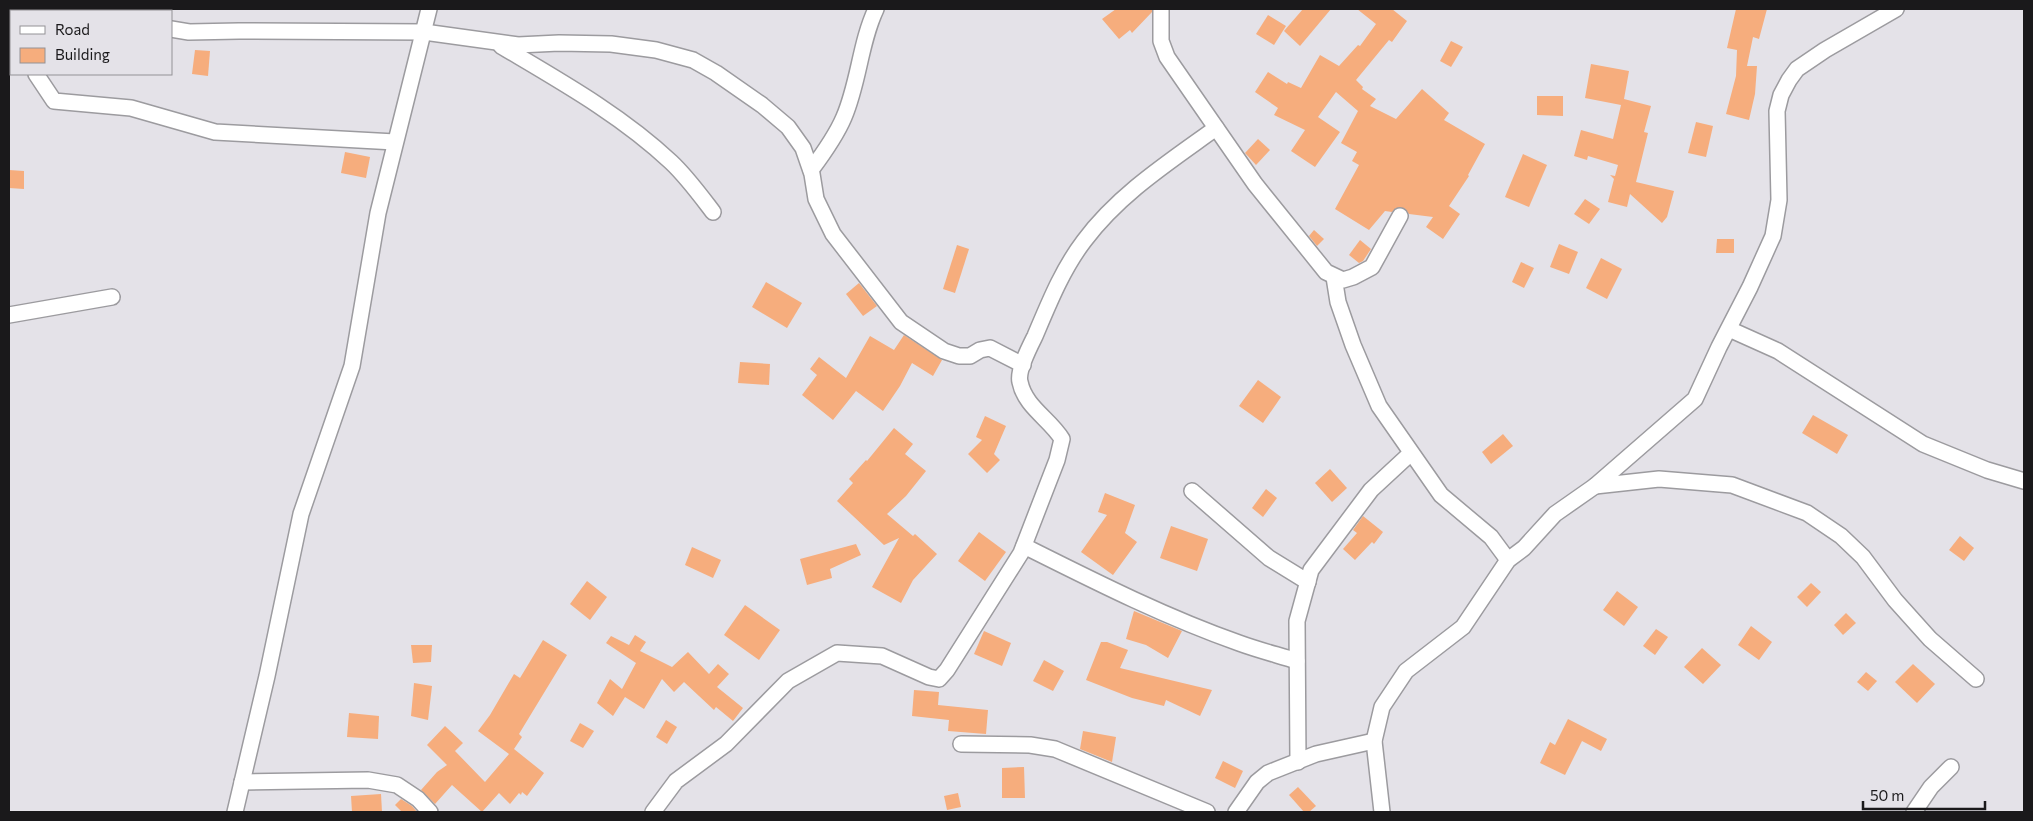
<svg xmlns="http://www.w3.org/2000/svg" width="2033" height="821" font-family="Commissioner,sans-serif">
<rect width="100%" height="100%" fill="#e4e2e8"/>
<g fill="#f6ad7d">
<polygon points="1116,9 1152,9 1152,12 1132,33 1130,30 1119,39 1102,19"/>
<polygon points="1303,9 1331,9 1300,46 1284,31"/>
<polygon points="1357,9 1392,9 1407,21 1392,42 1389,40 1356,80 1363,87 1362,89 1376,99 1370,106 1396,119 1422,89 1449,113 1444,120 1485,144 1468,175 1469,176 1449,206 1460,214 1443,239 1426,227 1433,217 1409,214 1404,208 1396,208 1392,212 1385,211 1369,230 1335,209 1359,165 1352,161 1357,152 1341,143 1358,111 1336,92 1318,117 1340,132 1315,167 1291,151 1305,130 1274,115 1278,108 1255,92 1268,72 1287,84 1288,82 1301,88 1320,55 1339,66 1358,45 1360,46 1376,24"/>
<polygon points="1736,9 1767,9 1759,39 1753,37 1747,66 1757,66 1755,94 1749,120 1726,114 1736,76 1737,50 1727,48"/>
<polygon points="1268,15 1286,26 1274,45 1256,34"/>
<polygon points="1451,41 1463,47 1451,67 1440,61"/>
<polygon points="195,50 210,51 208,76 192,74"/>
<polygon points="1591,64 1629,71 1624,99 1651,106 1644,132 1648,133 1636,182 1674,191 1667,217 1662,223 1630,194 1627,207 1608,202 1614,179 1610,175 1615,176 1618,165 1588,156 1587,160 1574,156 1581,130 1613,139 1621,105 1585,98"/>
<polygon points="1537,96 1563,96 1563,116 1537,115"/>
<polygon points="1696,122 1713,126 1706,157 1688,153"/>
<polygon points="1258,139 1270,150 1256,165 1245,153"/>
<polygon points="345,152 370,157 366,178 341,173"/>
<polygon points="1523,154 1547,165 1529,207 1505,197"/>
<polygon points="9,170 24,171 24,189 9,188"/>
<polygon points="1585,199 1600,209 1589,224 1574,214"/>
<polygon points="1314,230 1324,239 1317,246 1309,236"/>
<polygon points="1717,239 1734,239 1734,253 1716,253"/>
<polygon points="1360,240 1371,249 1363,261 1359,263 1349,255"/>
<polygon points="1559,244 1578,252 1569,274 1550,267"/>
<polygon points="957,245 969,249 955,293 943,289"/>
<polygon points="1601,258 1622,269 1607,299 1586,288"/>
<polygon points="1521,262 1534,268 1524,288 1512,282"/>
<polygon points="766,282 802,303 787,328 752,307"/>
<polygon points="859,283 877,306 863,316 846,294"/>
<polygon points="904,335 942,360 933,376 912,363 900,386 883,411 856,391 833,420 802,395 817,375 810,369 819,357 846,378 870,336 894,350"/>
<polygon points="740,362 770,364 769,385 738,383"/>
<polygon points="1258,380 1281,397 1263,423 1239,406"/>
<polygon points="1813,415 1848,435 1837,454 1802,433"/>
<polygon points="985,416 1006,426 994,454 1000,460 987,473 968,454 982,440 976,437"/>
<polygon points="894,428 913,444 905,454 926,471 906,496 887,514 913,536 915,534 937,554 913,580 901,603 872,587 899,538 884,545 837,501 853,483 849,479 866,460 867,461"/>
<polygon points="1503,434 1513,446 1491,464 1482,452"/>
<polygon points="1330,469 1347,488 1332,502 1315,483"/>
<polygon points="1266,489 1277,498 1263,517 1252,508"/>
<polygon points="1105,493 1135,505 1125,533 1137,542 1113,575 1081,552 1107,515 1098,512"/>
<polygon points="1363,516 1383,532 1374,544 1372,542 1355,560 1343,549 1357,533 1353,530"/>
<polygon points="1171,526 1208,539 1197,571 1160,558"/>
<polygon points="979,532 1006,552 985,581 958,561"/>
<polygon points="1960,536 1974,548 1964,561 1949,550"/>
<polygon points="856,544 861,555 830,569 832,578 807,585 800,559"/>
<polygon points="692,547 721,560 713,578 685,565"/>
<polygon points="587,581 607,597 590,620 570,604"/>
<polygon points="1811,583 1821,592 1807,607 1797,597"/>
<polygon points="1617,591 1638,607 1624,626 1603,610"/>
<polygon points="745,605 780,630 759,660 724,635"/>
<polygon points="1134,611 1182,631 1168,658 1146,645 1126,639"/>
<polygon points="1846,613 1856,623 1843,635 1834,625"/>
<polygon points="1751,626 1772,642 1759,660 1738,645"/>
<polygon points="1656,629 1668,637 1655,655 1643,646"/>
<polygon points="984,631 1011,643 1002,666 974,654"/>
<polygon points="635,635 646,642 640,651 672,667 688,652 709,674 718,664 729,674 717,687 743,708 733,721 716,707 714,710 684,682 674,692 662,679 644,709 625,697 613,716 597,703 610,679 622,689 636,663 606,643 611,636 629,645"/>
<polygon points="543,640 567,655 519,734 522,737 514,749 544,773 527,796 522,792 521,795 519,793 510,804 499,793 482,812 452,785 435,804 421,790 437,772 447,765 427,745 445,726 463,743 455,751 485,782 509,754 478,731 490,715 514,674 520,678"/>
<polygon points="1101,642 1107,642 1128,650 1120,668 1212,690 1200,716 1166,700 1164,706 1132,698 1086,680"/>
<polygon points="411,645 432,645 431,662 413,663"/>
<polygon points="1702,648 1721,665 1703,684 1684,667"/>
<polygon points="1044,660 1064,671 1053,691 1033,681"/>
<polygon points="1913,664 1935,684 1917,703 1895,682"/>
<polygon points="1866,672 1877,681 1868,691 1857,682"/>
<polygon points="414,683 432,686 428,720 411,716"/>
<polygon points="914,690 939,692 938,705 988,710 986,734 948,731 949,720 912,716"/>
<polygon points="349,713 379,716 378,739 347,737"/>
<polygon points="1568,719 1607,739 1601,751 1582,741 1565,775 1540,763 1550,742 1555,745"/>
<polygon points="666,720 677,727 667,744 656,737"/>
<polygon points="580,723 594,731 583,748 570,741"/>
<polygon points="1083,731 1116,737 1112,762 1080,749"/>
<polygon points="1223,761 1243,771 1235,788 1215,778"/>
<polygon points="1024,767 1025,798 1002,798 1002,768"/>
<polygon points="1298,787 1316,806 1309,812 1304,812 1289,795"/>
<polygon points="958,793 961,807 947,810 944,796"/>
<polygon points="381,794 382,812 352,812 351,796"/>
<polygon points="401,799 412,806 417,812 402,812 395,805"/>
</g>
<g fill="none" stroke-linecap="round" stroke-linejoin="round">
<g stroke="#9c9b9f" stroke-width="18">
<g id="street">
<polyline points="1161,9 1161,41 1167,57 1255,184 1326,272 1343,280 1353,277 1372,267 1400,216"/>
<polyline points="171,29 189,32 239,31 424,32 518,45 559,43 611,44 656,50 693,60 716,73 762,105 788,127 803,148 812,174 816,199 833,234 901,322 944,351 959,356 970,356 980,350 990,348 1023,365"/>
<path d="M501 46C560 81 621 115 671 162 687 177 700 195 713 212"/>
<polyline points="9,47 11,48"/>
<polyline points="36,74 54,101 131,108 215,132 395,142"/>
<path d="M811 170C823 154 836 136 844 117 859 82 860 43 876 9"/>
<polyline points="1334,277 1338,302 1353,345 1379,406 1441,495 1491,537 1508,560"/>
<polyline points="9,315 112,297"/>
<polyline points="1729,329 1778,351 1923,444 1987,470 2024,481"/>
<polyline points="1595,486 1659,479 1732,485 1807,513 1841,536 1863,557 1895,600 1930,639 1976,679"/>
<polyline points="1192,491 1269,558 1308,582"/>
<path d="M1024 546C1094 581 1165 617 1239 643 1258 650 1278 655 1297 661"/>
<polyline points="961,744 1030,745 1055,749 1207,812"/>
<polyline points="1298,762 1297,621 1311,570 1371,490 1411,453"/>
<polyline points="242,782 368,780 397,785 418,799 430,812"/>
<polyline points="235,812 267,676 301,514 352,366 378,213 429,9"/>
<path d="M653 812 676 781 726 744 788 681 837 653 882 656 929 677 939 679 947 670 1021 553 1057 460 1062 439C1050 419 1025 407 1020 382 1017 371 1030 346 1035 336 1049 303 1062 270 1084 241 1119 194 1169 162 1216 128"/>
<polyline points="1236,812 1257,782 1268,773 1316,754 1374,741"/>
<polyline points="1382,812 1374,741 1382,707 1406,671 1463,627 1508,560 1524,548 1555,514 1595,486 1695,399 1719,347 1750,287 1773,236 1779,200 1777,111 1781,95 1789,80 1797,69 1825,50 1896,9"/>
<polyline points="1914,812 1931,787 1951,767"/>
</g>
</g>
<use href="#street" stroke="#fff" stroke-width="15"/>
</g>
<rect width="2033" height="821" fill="none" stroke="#1a191b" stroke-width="20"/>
<rect x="10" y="10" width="162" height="65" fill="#e4e2e8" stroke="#939296"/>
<rect x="20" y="26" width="25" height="8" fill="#ffffff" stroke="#939296"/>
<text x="55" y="35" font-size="15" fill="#1a191b">Road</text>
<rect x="20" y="48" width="25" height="15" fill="#f6ad7d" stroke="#939296"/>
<text x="55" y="60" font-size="15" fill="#1a191b">Building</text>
<path d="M1863 801v8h122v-8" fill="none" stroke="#1a191b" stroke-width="2.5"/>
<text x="1870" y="801" font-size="15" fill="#1a191b" stroke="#e4e2e8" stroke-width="4" paint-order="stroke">50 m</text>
</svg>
